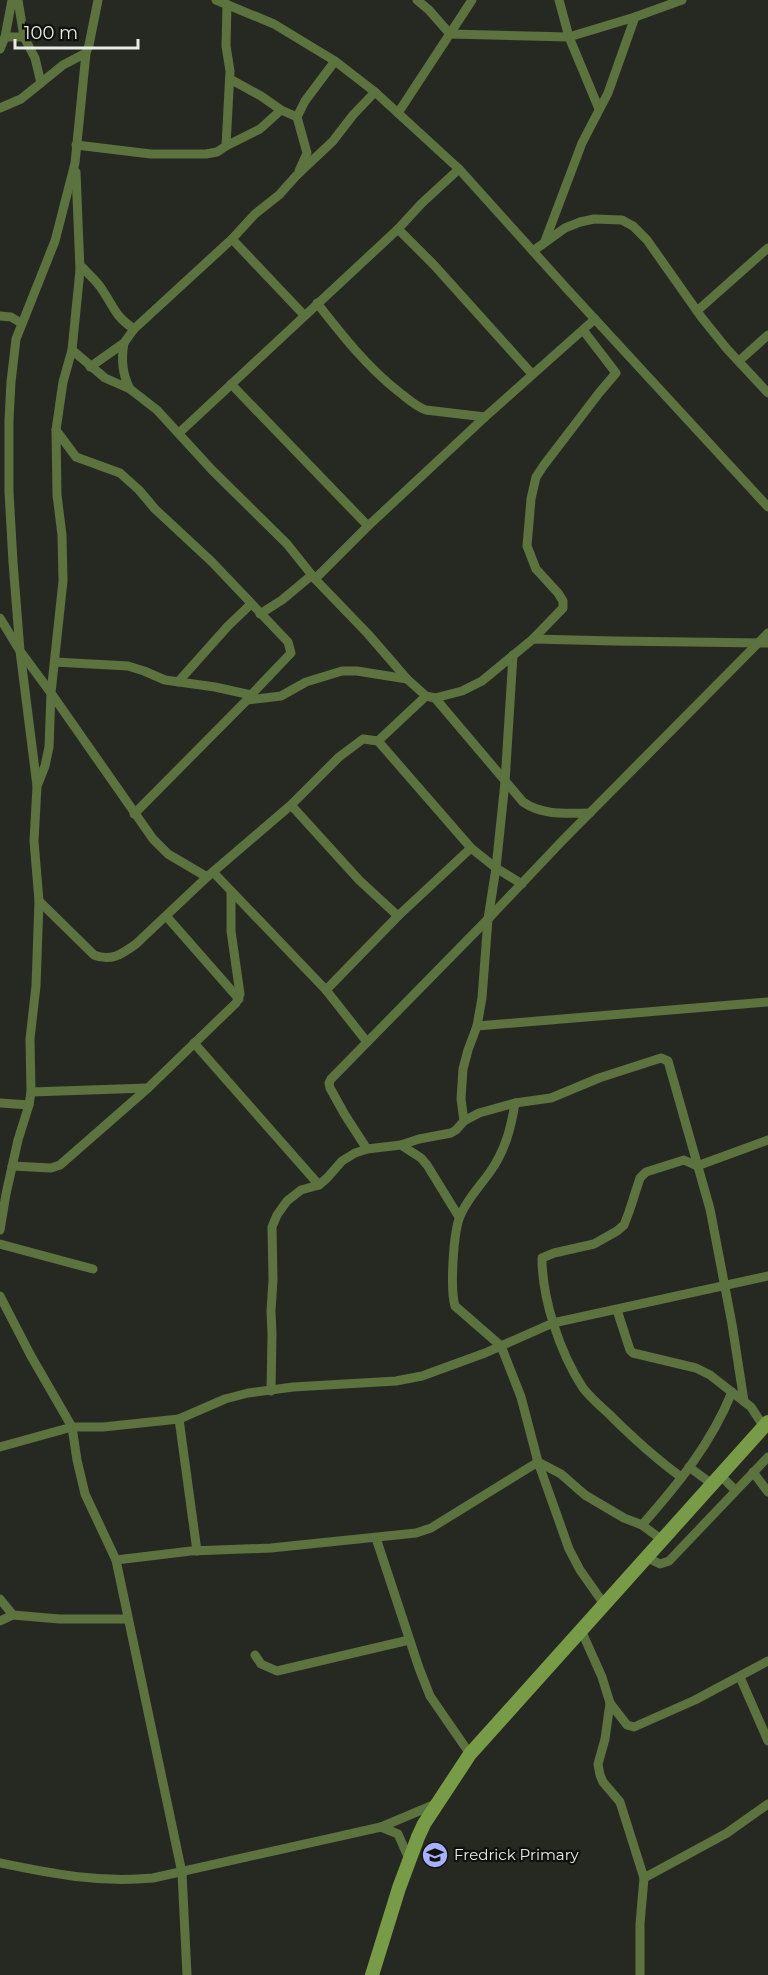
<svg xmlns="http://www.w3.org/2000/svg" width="768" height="1975" font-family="Montserrat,sans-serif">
<rect width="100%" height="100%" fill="#262922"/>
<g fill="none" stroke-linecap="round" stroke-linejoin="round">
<g stroke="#5c723f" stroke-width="9">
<polyline points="12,0 5,37 24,37"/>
<polyline points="18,0 24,37 35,58 41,83"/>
<polyline points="216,0 274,24 335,61 375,92 459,169 568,290 768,507"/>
<polyline points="417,0 429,10 450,34 569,37 635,17"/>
<polyline points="559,0 569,37 599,109"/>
<polyline points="0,49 5,37"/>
<polyline points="0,108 21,99 63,65 86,53"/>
<polyline points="281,110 297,117 305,101 335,61"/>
<polyline points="398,113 472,0"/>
<polyline points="297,117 307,153 299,171"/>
<polyline points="76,145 151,154 206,154 217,152 226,146 230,71 226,46 227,4"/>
<polyline points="226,146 260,129 281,110 261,96 230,79"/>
<polyline points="76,172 80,270 72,350 63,382 56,430 57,495 62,535 63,581 51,693 153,839 168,854 207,877"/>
<polyline points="398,229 434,265 532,374"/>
<polyline points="232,239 304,315"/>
<polyline points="545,241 582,143 608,93 635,17 682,0"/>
<polyline points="533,251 565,228 580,222 594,219 622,220 633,226 647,240 702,318 727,349 768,393"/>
<path d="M80 270 83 268C90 276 98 282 103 291 115 309 115 316 134 329"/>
<path d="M317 303C342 335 367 367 399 392 408 399 416 407 426 410L485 417"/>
<polyline points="697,311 768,248"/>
<polyline points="0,316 11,317 21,323"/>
<path d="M124 343C121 359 122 374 130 389"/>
<path d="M72 350 105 378 130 389 157 410 212 470 287 544 315 579 368 634 407 679 426 696 435 698 523 802C543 816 567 813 590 813"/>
<polyline points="739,361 768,335"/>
<polyline points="90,367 124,343 134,329 232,239 255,214 279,195 296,176 333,141 353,115 375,92"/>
<polyline points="231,384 368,526"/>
<polyline points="56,430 76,457 120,473 139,490 155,509 212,562 288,642 291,653 251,695 247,700 134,814"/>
<polyline points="179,433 398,229 422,203 459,169"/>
<polyline points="315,579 368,526 485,417 595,319"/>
<polyline points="260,614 282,600 312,575"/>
<polyline points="0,618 20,651 51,693 49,747 45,766 37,786 34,841 39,901 36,986 30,1039 31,1092 29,1105 18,1140 6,1194 0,1230"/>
<polyline points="533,639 563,608 563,601 558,593 536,569 527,546 531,499 536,477 544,465 599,393 616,373 583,330"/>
<polyline points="55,662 128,666 144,671 165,680 215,687 251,695"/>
<polyline points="178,682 228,626 251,604"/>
<polyline points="435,698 462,691 482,681 533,639 614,641 768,643"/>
<polyline points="247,700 281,696 306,682 342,671 357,671 407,679"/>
<polyline points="378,741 471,848 496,868 522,884"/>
<polyline points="37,786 20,651 13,562 9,492 9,420 11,382 16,339 55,241 75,163 86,53 89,45 98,0"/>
<polyline points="291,805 359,880 398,916 471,848"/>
<polyline points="213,872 326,990 367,1042"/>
<path d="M39 901 94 955C111 962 122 954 136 944L207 877 291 805 339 757 363 739 378 741 426 696"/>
<polyline points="167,917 239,999"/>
<polyline points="326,990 398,916"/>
<polyline points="477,1026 768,1002"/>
<polyline points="194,1043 319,1185"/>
<polyline points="31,1092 148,1088"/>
<polyline points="0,1103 29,1105"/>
<path d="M515 1103C511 1128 505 1151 490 1172 480 1186 468 1198 461 1214 453 1230 450 1289 455 1306L501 1346 521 1397 538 1462 569 1549 580 1570 604 1604"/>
<polyline points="464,1121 461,1099 463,1069 468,1050 477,1026 482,998 488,919 496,868 505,782 513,655"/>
<polyline points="401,1145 419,1139 451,1133 456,1130 464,1121 479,1113 515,1103 551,1098 599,1078 661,1058 668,1061 710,1209 732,1324 744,1401"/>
<polyline points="367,1149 345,1115 330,1088 329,1083 331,1079 488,919 563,840 768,633"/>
<polyline points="12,1166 51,1168 60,1165 148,1088 236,1003 240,994 231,931 231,891"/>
<polyline points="0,1244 93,1269"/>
<polyline points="0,1296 31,1356 72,1427 77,1460 85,1494 116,1560 182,1873 187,1975"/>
<polyline points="617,1310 630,1350 633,1353 696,1368 710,1375 751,1407 764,1427"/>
<polyline points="271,1391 272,1334 271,1311 273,1280 272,1227 277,1215 287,1201 301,1190 319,1185 327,1178 342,1161 355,1153 367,1149 401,1145 421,1158 427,1165 459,1217"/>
<polyline points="179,1419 197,1551"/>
<polyline points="0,1447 72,1427 103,1427 179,1419 225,1399 248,1393 293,1387 396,1381 422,1376 485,1353 553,1323 768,1276"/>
<polyline points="538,1462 561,1474 585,1495 624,1518 642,1525 662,1540"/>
<polyline points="689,1467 712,1484"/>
<polyline points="753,1472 768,1492"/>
<polyline points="720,1475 735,1490"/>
<path d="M681 1477C655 1458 632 1437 609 1414 600 1406 590 1397 583 1388 560 1353 542 1299 542 1258L554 1253 594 1244 617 1231 624 1225 629 1212 640 1178 646 1172 684 1160 697 1166 768 1140"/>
<path d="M642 1525C678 1484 711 1444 732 1392"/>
<polyline points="376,1538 419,1668 430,1696 470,1754"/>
<polyline points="646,1557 660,1564 669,1561 768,1457"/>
<polyline points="116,1560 191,1551 271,1548 416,1533 431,1528 538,1462"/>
<polyline points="0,1599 13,1615"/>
<polyline points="0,1621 13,1615 59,1619 128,1619"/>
<polyline points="581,1630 602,1677 610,1703 627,1725 634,1727 695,1700 768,1661"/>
<polyline points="255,1655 261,1664 277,1671 409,1640"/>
<polyline points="740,1677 768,1741"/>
<polyline points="610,1703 605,1739 598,1764 600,1775 603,1782 620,1802 644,1878 727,1833 768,1804"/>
<polyline points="381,1827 398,1834 409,1859"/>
<path d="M0 1863C53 1874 98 1883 153 1878L381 1827 438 1803"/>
<polyline points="640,1975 640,1924 644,1878"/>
</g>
<polyline stroke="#789b47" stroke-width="14" points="372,1975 399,1888 418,1837 424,1824 470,1754 768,1422"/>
</g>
<defs>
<g id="school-disc" transform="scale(1.35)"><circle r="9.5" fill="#a7b1fc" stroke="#10110e"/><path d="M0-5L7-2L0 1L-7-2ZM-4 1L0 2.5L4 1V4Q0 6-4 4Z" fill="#111"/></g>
</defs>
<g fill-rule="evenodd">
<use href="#school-disc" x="435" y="1855"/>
</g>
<g text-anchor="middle" stroke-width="4.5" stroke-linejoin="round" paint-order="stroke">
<g font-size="15" fill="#e9ebe6" stroke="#10110e" text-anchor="start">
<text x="454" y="1860">Fredrick Primary</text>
</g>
</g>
<path d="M15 39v9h123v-9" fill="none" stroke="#e9ebe6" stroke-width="3"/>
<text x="24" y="39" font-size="18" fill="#e9ebe6" stroke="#10110e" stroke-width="4.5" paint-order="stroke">100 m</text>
</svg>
